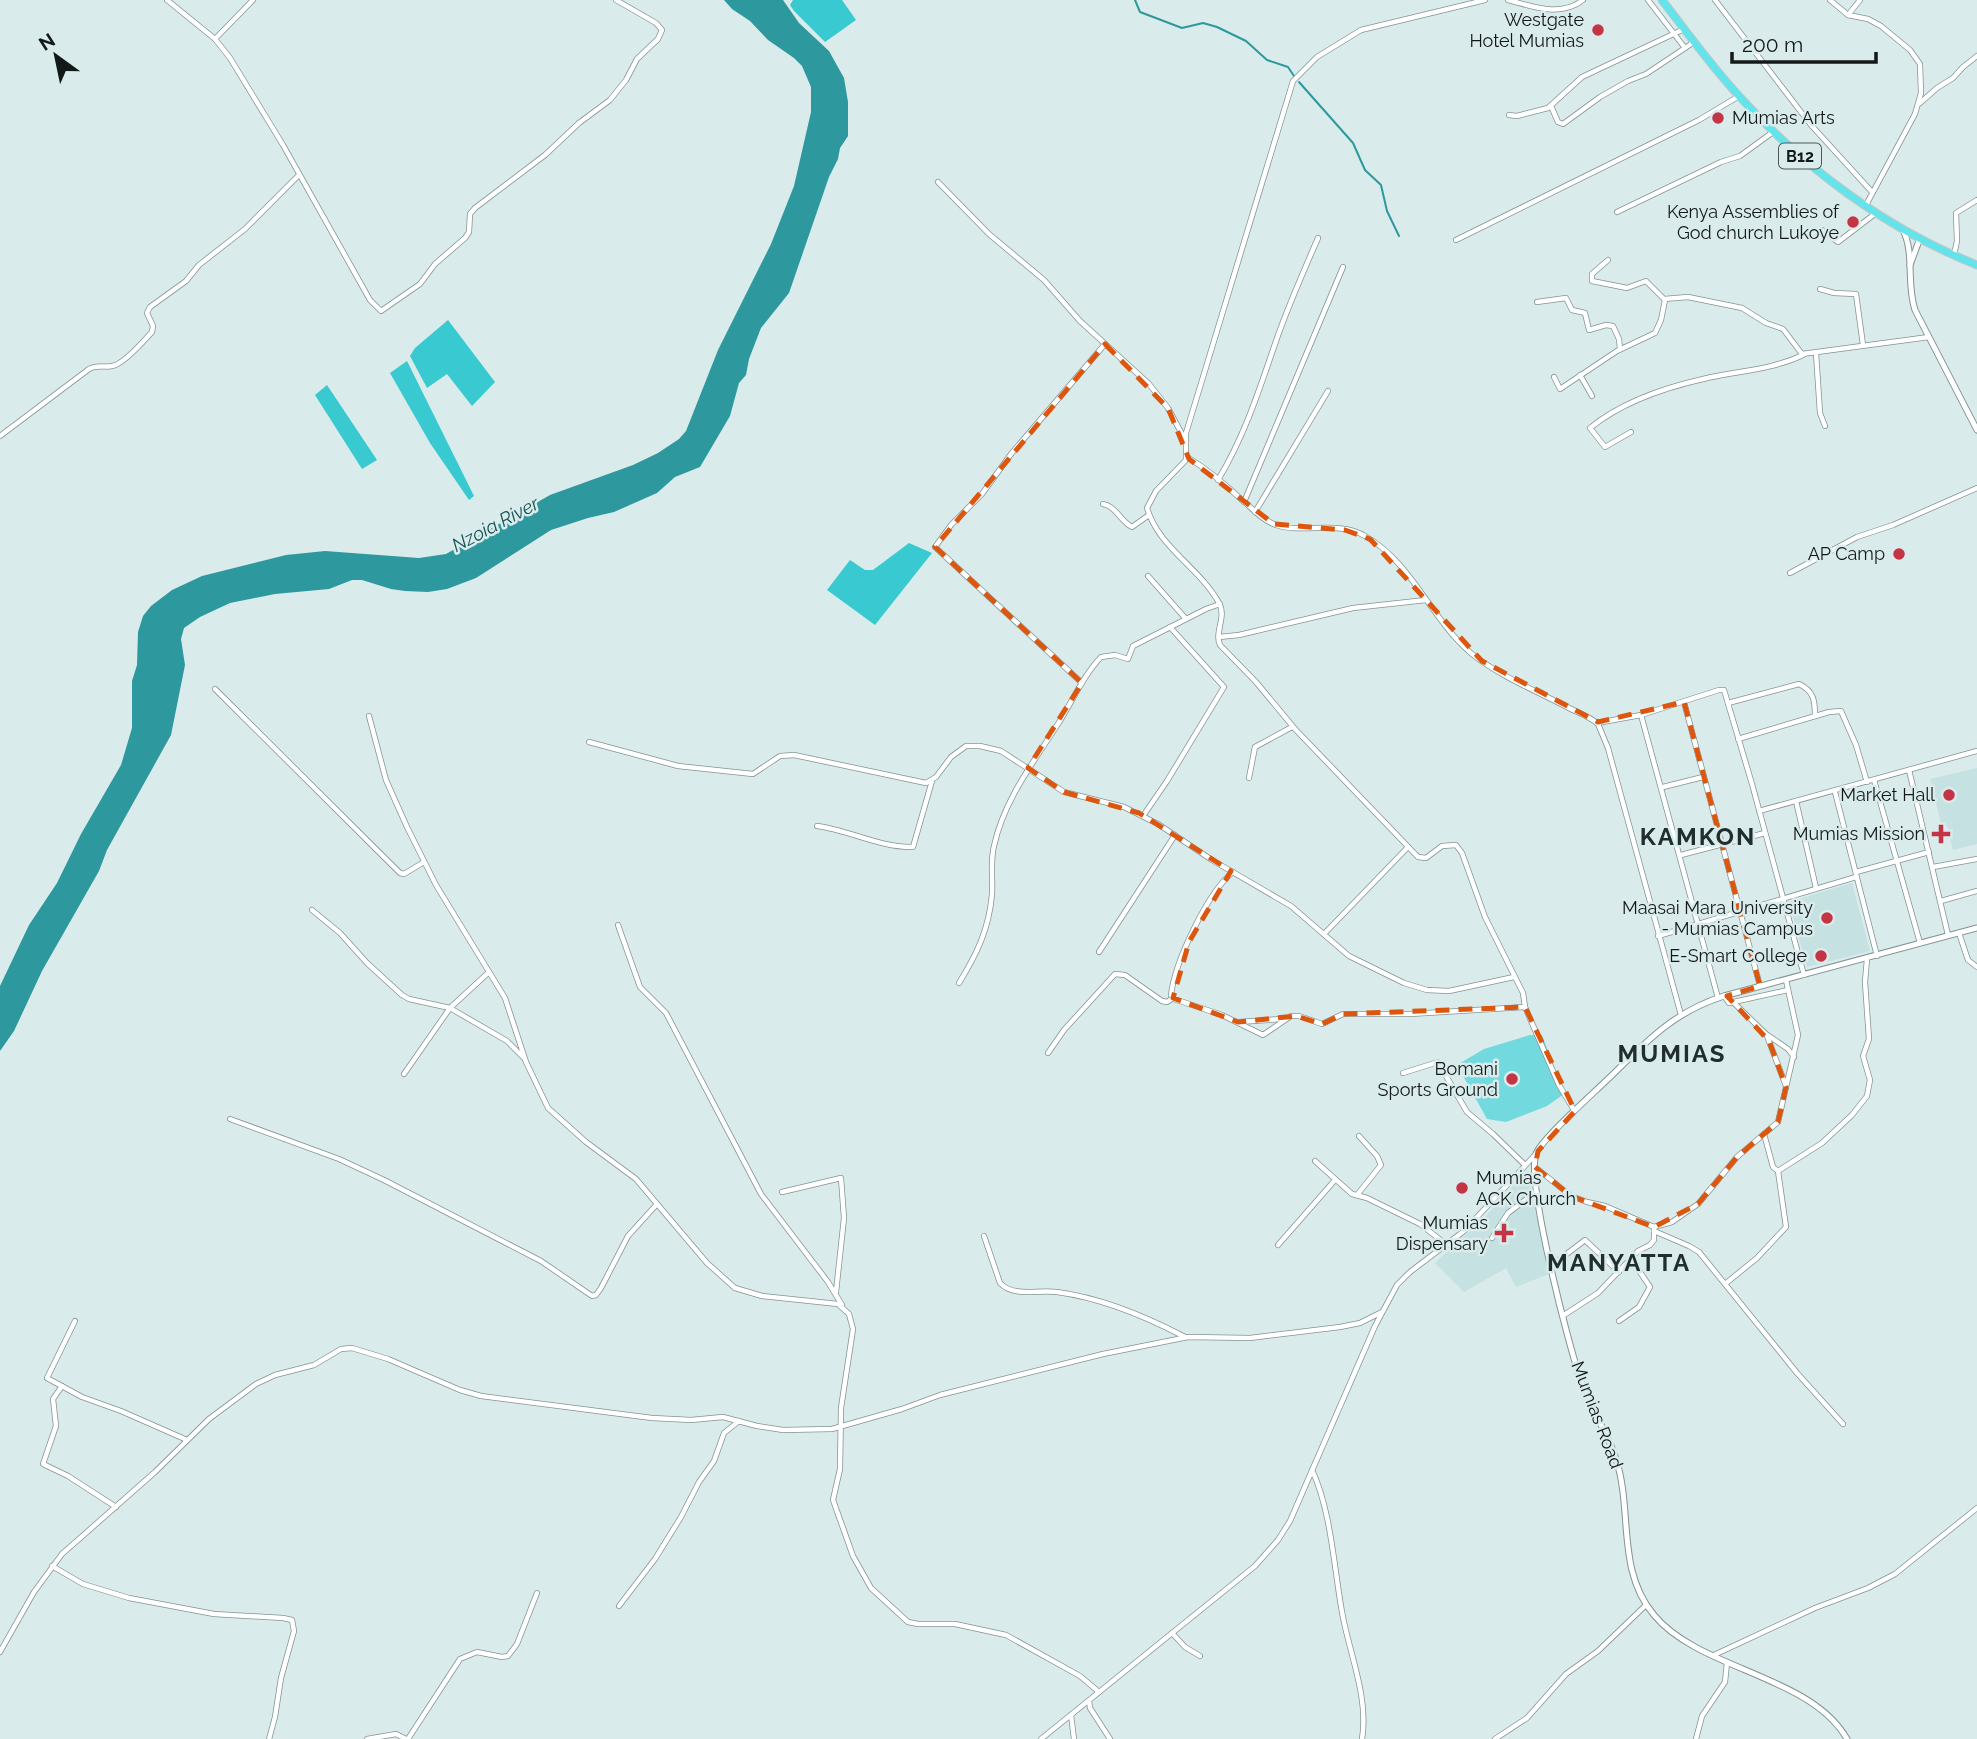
<svg xmlns="http://www.w3.org/2000/svg" width="1977" height="1739" font-family="Raleway,sans-serif">
<rect width="100%" height="100%" fill="#d9ebeb"/>
<g fill="#c5e1e2">
<polygon points="1977,768 1977,844 1953,850 1947,826 1942,827 1930,779"/>
<polygon points="1852,883 1870,951 1807,967 1789,902"/>
<polygon points="1527,1171 1549,1274 1516,1287 1506,1268 1464,1292 1435,1263 1485,1217"/>
</g>
<polygon fill="#72d9de" points="1530,1035 1542,1035 1564,1094 1547,1106 1506,1122 1487,1119 1457,1065 1484,1049"/>
<g fill="#38cad0">
<polygon points="793,0 842,0 856,20 825,42 794,11 790,5"/>
<polygon points="448,320 495,382 472,406 447,374 427,388 410,356 415,348"/>
<polygon points="407,361 474,496 469,500 430,443 390,373"/>
<polygon points="327,385 377,460 362,469 315,395"/>
<polygon points="909,543 932,553 875,625 827,590 850,560 865,570 873,570"/>
</g>
<polygon fill="#2d999e" points="724,0 783,0 799,23 829,51 844,78 848,102 848,136 840,148 838,159 829,177 789,293 761,328 749,359 746,375 739,383 730,416 700,467 675,477 657,493 614,512 588,518 551,530 476,578 447,589 428,592 405,591 391,589 362,580 352,580 329,589 275,594 230,603 200,617 184,628 181,639 185,665 171,735 107,850 99,871 42,971 14,1031 0,1051 0,986 29,925 57,883 81,834 121,765 132,728 132,681 137,665 138,632 143,616 151,606 172,590 202,576 286,555 325,551 419,558 446,554 550,495 633,465 658,453 679,439 686,431 718,350 771,244 794,186 811,112 811,87 802,66 794,58 768,40 750,21 732,9"/>
<g fill="none" stroke-linecap="round" stroke-linejoin="round">
<g stroke="#2d999e" stroke-width="2">
<polyline points="1135,0 1140,12 1182,28 1203,23 1217,27 1246,41 1267,60 1288,67 1294,76"/>
<polyline points="1299,82 1353,143 1365,170 1381,185 1387,211 1399,236"/>
</g>
<g stroke="#839394" stroke-width="6">
<g id="minor">
<polyline points="167,0 215,39 230,58 283,145 370,300 381,311 420,284 435,264 465,238 469,232 470,214 475,208 545,155 579,123 610,100 626,80 637,59 658,39 662,30 656,23 616,0"/>
<path d="M1485 0 1361 30 1317 57 1293 81 1186 433V460L1156 491 1147 508C1158 547 1201 569 1219 603 1227 617 1214 632 1220 645L1256 682 1295 729 1418 857 1426 858 1442 846 1456 845 1462 853 1485 917 1523 993 1525 1007 1559 1085 1574 1110"/>
<path d="M1508 0C1532 6 1560 18 1583 0"/>
<polyline points="1648,0 1685,48"/>
<polyline points="1715,0 1811,125 1872,192"/>
<polyline points="1830,0 1848,15 1868,19 1881,26 1910,50 1920,64 1921,93 1915,114 1866,205"/>
<polyline points="1848,15 1860,0"/>
<polyline points="215,39 253,0"/>
<polyline points="1920,103 1937,88 1953,78 1963,67 1977,56"/>
<polyline points="1551,106 1558,122 1563,124 1600,97 1628,81 1646,74 1694,42"/>
<polyline points="1509,115 1517,116 1548,108 1582,77 1684,29"/>
<polyline points="938,182 989,234 1044,280 1080,321 1149,384 1168,408 1184,438"/>
<polyline points="1617,212 1721,162 1740,156 1773,132"/>
<polyline points="1808,234 1822,230 1838,242 1876,213"/>
<polyline points="1456,240 1699,120 1739,96"/>
<polyline points="1954,255 1957,241 1956,213 1977,200"/>
<polyline points="1608,260 1592,274 1592,281 1627,288 1646,281 1664,299 1688,297 1742,308 1766,323 1783,329 1802,354 1929,337"/>
<polyline points="1820,289 1834,293 1856,294 1863,345"/>
<polyline points="1537,302 1566,298 1572,310 1585,313 1589,330 1606,325 1613,326 1619,339 1620,349"/>
<polyline points="1816,353 1820,413 1825,426"/>
<polyline points="1580,375 1592,396"/>
<polyline points="1554,377 1560,389 1617,351 1655,333 1661,320 1665,300"/>
<path d="M1631 432 1605 447 1590 428C1622 402 1663 388 1703 379 1736 371 1772 370 1803 355"/>
<path d="M0 436 89 369C97 364 103 368 112 366 123 365 144 341 152 332L153 326 147 313 150 307 186 281 199 265 245 229 299 175"/>
<path d="M1187 457C1207 469 1225 484 1242 500 1253 509 1262 520 1276 525 1304 534 1339 520 1365 536 1413 563 1431 620 1472 654 1498 675 1536 691 1565 706 1576 712 1589 716 1598 724L1608 748 1681 1015"/>
<path d="M1218 480C1244 437 1259 391 1275 344 1287 308 1303 273 1318 238"/>
<polyline points="1244,502 1343,267"/>
<path d="M1103 504C1116 506 1121 522 1132 527L1149 515"/>
<polyline points="1255,512 1328,391"/>
<polyline points="1790,573 1857,537 1893,525 1977,488"/>
<polyline points="1148,576 1186,619"/>
<polyline points="1219,637 1239,635 1353,608 1426,600"/>
<polyline points="1082,683 935,547 951,525 982,494 1011,454 1105,344"/>
<polyline points="215,689 400,873 404,874 424,862"/>
<polyline points="1684,702 1760,986"/>
<path d="M1728 703 1799 684C1814 691 1815 701 1815 716"/>
<polyline points="1641,715 1718,998"/>
<polyline points="369,716 386,780 407,827 436,885 505,998 526,1062 548,1108 586,1142 636,1179 707,1263 735,1288 762,1296 838,1304 849,1314 853,1329 841,1408 840,1469 833,1500 853,1556 871,1588 908,1622 918,1624 955,1624 1006,1635 1080,1676 1099,1692"/>
<polyline points="1597,723 1641,715 1719,690 1724,690 1752,784 1804,975"/>
<polyline points="1738,739 1829,712 1841,711 1856,745 1867,782"/>
<polyline points="589,742 678,766 753,774 780,756 794,755 926,783 936,777 951,757 966,746 980,746 1001,751 1064,792 1124,807 1158,824 1212,860 1291,906 1349,956 1404,983 1427,990 1449,991 1514,977"/>
<polyline points="1909,770 1948,935"/>
<polyline points="1249,778 1255,747 1292,727"/>
<polyline points="1874,780 1920,943"/>
<polyline points="1663,787 1703,777"/>
<polyline points="1835,792 1877,956"/>
<polyline points="1796,801 1816,888"/>
<polyline points="1759,811 1977,751"/>
<polyline points="1143,816 1167,781 1224,687 1170,627"/>
<path d="M817 826C849 830 881 848 913 847L932 781"/>
<polyline points="1681,855 1765,833"/>
<polyline points="1933,867 1977,859"/>
<path d="M1233 872C1207 893 1175 962 1171 995L1174 999 1222 1015 1263 1035 1291 1016H1299L1322 1024 1343 1014H1410L1525 1007"/>
<polyline points="1856,872 1929,852"/>
<polyline points="1941,901 1977,891"/>
<polyline points="312,910 340,933 367,963 402,995 409,999 450,1008 507,1041 524,1058"/>
<polyline points="618,925 640,987 666,1013 761,1194 828,1282 842,1305"/>
<polyline points="1959,933 1968,960 1977,967"/>
<polyline points="1324,934 1408,847"/>
<polyline points="1658,936 1856,877"/>
<polyline points="1099,952 1175,835"/>
<path d="M959 983C977 954 989 929 992 894 993 879 990 862 994 846 1004 800 1033 763 1058 724 1072 702 1083 676 1101 657L1115 655 1128 659 1133 646 1206 609 1220 604"/>
<polyline points="1724,996 1729,1003 1788,990"/>
<polyline points="1734,1003 1766,1034 1788,1049 1794,1057"/>
<polyline points="1238,1022 1282,1019"/>
<polyline points="1767,1036 1786,1086"/>
<polyline points="1048,1053 1064,1030 1115,974 1125,975 1162,1001 1167,1002 1173,998"/>
<polyline points="1403,1073 1438,1062 1467,1112 1493,1134 1524,1164"/>
<polyline points="404,1074 450,1008 489,972"/>
<polyline points="230,1119 339,1159 384,1180 541,1261 592,1296 596,1295 601,1288 628,1236 657,1204"/>
<polyline points="1764,1134 1773,1167 1778,1171 1822,1143 1852,1115 1867,1096 1870,1080 1863,1056 1869,1039 1865,982 1867,959"/>
<polyline points="1315,1161 1352,1194 1367,1198 1420,1224 1447,1245"/>
<polyline points="1535,1167 1571,1196 1587,1202 1605,1206 1654,1227 1654,1240 1650,1245 1638,1251 1598,1293 1564,1315"/>
<polyline points="782,1192 841,1178 844,1218 836,1292"/>
<polyline points="1357,1195 1381,1165 1377,1156 1359,1136"/>
<polyline points="1654,1227 1672,1222 1698,1204 1737,1157 1778,1122 1798,1035 1786,980"/>
<polyline points="1654,1231 1689,1246 1699,1252 1797,1373 1843,1424"/>
<path d="M984 1236 1000 1283C1014 1298 1039 1289 1057 1292 1102 1298 1145 1316 1185 1337"/>
<polyline points="1492,1238 1508,1213 1536,1192"/>
<polyline points="1278,1245 1335,1180"/>
<polyline points="1551,1266 1585,1240 1619,1272"/>
<polyline points="1725,1284 1757,1258 1786,1227 1778,1171"/>
<polyline points="75,1321 47,1378 82,1397 121,1411 187,1440"/>
<polyline points="1619,1321 1639,1307 1650,1287 1632,1260"/>
<polyline points="62,1386 53,1399 56,1426 43,1464 68,1476 116,1507"/>
<path d="M1312 1470C1331 1510 1334 1568 1342 1612 1349 1653 1369 1697 1362 1739"/>
<polyline points="52,1566 83,1584 129,1598 214,1614 283,1618 292,1620 294,1631 281,1678 275,1717 269,1739"/>
<polyline points="619,1606 655,1559 681,1517 699,1482 714,1461 724,1433 739,1421"/>
<polyline points="1172,1633 1185,1647 1200,1656"/>
<polyline points="0,1652 34,1592 62,1554 155,1472 209,1419 256,1384 275,1375 314,1365 341,1349 352,1348 388,1359 460,1390 481,1396 652,1418 691,1420 723,1417 757,1426 783,1430 832,1429 902,1409 940,1395 1103,1354 1188,1337 1250,1338 1340,1327 1360,1323 1382,1312"/>
<polyline points="1714,1655 1815,1608 1868,1588 1895,1574 1977,1508"/>
<polyline points="1089,1701 1090,1708 1110,1739"/>
<polyline points="1071,1715 1074,1739"/>
<polyline points="367,1739 396,1734 406,1739"/>
<polyline points="408,1739 460,1659 477,1652 502,1657 508,1656 517,1644 537,1593"/>
<polyline points="1041,1739 1255,1566 1278,1540 1290,1521 1375,1326 1397,1285 1410,1272 1464,1231 1536,1154"/>
<polyline points="1495,1739 1527,1718 1566,1674 1598,1651 1646,1605"/>
<polyline points="1696,1739 1702,1716 1725,1682 1727,1662"/>
</g>
</g>
<g stroke="#839394" stroke-width="7">
<g id="tertiary">
<path d="M1903 230C1915 254 1906 283 1915 310L1977 430"/>
<polyline points="1910,265 1920,238"/>
<path d="M1847 1739C1811 1675 1699 1670 1654 1615 1616 1570 1633 1511 1616 1459 1608 1433 1592 1412 1583 1387 1570 1352 1526 1183 1536 1154 1541 1139 1595 1092 1609 1078 1646 1042 1673 1012 1724 996L1977 928"/>
</g>
</g>
<g stroke="#c6c8c8" stroke-width="9">
<path id="trunk" d="M1662 0C1687 32 1711 66 1739 96 1804 168 1886 229 1977 265"/>
</g>
<use href="#minor" stroke="#fff" stroke-width="4.5"/>
<use href="#tertiary" stroke="#fff" stroke-width="5"/>
<use href="#trunk" stroke="#62e4ea" stroke-width="7"/>
</g>
<path fill="none" stroke="#dd560d" stroke-width="5" stroke-dasharray="14 9" stroke-linejoin="round" d="M1105 344 1168 408 1189 459 1274 524 1345 530 1370 539 1482 661 1598 722 1684 702 1760 986 1727 996 1769 1041 1786 1087 1778 1122 1737 1157 1698 1204 1654 1227 1571 1196 1535 1167 1538 1151 1575 1111 1525 1007 1343 1014 1322 1024 1296 1016 1238 1022 1173 998 1189 942 1231 871 1139 813 1064 792 1028 768 1082 683 935 547Z"/>
<g fill="#c43444" stroke="#d9ebeb" stroke-width="2.5">
<circle cx="1598" cy="30" r="7"/>
<circle cx="1718" cy="118" r="7"/>
<circle cx="1853" cy="222" r="7"/>
<circle cx="1899" cy="554" r="7"/>
<circle cx="1949" cy="795" r="7"/>
<path d="M1937.5 823.5h7v7h7v7h-7v7h-7v-7h-7v-7h7z"/>
<circle cx="1827" cy="918" r="7"/>
<circle cx="1821" cy="956" r="7"/>
<circle cx="1512" cy="1079" r="7"/>
<circle cx="1462" cy="1188" r="7"/>
<path d="M1500.5 1222.5h7v7h7v7h-7v7h-7v-7h-7v-7h7z"/>
</g>
<g text-anchor="middle" stroke-width="5" stroke-linejoin="round" paint-order="stroke">
<rect fill="#d9ebeb" stroke="#4e5858" stroke-width="2" x="1779" y="143.5" width="42" height="25" rx="5"/>
<g font-size="16" font-weight="bold" fill="#131919">
<text x="1800" y="162">B12</text>
</g>
<g font-size="18" fill="#131919" stroke="#d9ebeb" text-anchor="end">
<text x="1584" y="26">Westgate<tspan x="1584" dy="21">Hotel Mumias</tspan></text>
<text x="1732" y="124" text-anchor="start">Mumias Arts</text>
<text x="1839" y="218">Kenya Assemblies of<tspan x="1839" dy="21">God church Lukoye</tspan></text>
<text x="1885" y="560">AP Camp</text>
<text x="1935" y="801">Market Hall</text>
<text x="1925" y="840">Mumias Mission</text>
<text x="1813" y="914">Maasai Mara University<tspan x="1813" dy="21">- Mumias Campus</tspan></text>
<text x="1807" y="962">E-Smart College</text>
<text x="1498" y="1075">Bomani<tspan x="1498" dy="21">Sports Ground</tspan></text>
<text x="1476" y="1184" text-anchor="start">Mumias<tspan x="1476" dy="21">ACK Church</tspan></text>
<text x="1488" y="1229">Mumias<tspan x="1488" dy="21">Dispensary</tspan></text>
</g>
<g font-size="18" fill="#131919" stroke="#d9ebeb">
<text transform="translate(1597 1415) rotate(69)" y="6">Mumias Road</text>
</g>
<g font-size="19" font-style="italic" fill="#185356" stroke="#d9ebeb">
<text transform="translate(495 524) rotate(-28)" y="7">Nzoia River</text>
</g>
<g font-size="24" font-weight="bold" letter-spacing="2" fill="#202e2e" stroke="#d9ebeb">
<text x="1698" y="845">KAMKON</text>
<text x="1672" y="1062">MUMIAS</text>
<text x="1619" y="1271">MANYATTA</text>
</g>
</g>
<g transform="translate(56 56) rotate(327)" stroke="#d9ebeb" stroke-width="5" paint-order="stroke">
<path d="M0-5L12 26L0 18L-12 26Z" fill="#131919"/>
<text y="-10" font-size="19" font-weight="bold" text-anchor="middle" fill="#131919">N</text>
</g>
<path d="M1732 52v10h144v-10" fill="none" stroke="#131919" stroke-width="3.5"/>
<text x="1742" y="52" font-size="21" fill="#131919" stroke="#d9ebeb" stroke-width="5" paint-order="stroke">200 m</text>
</svg>
